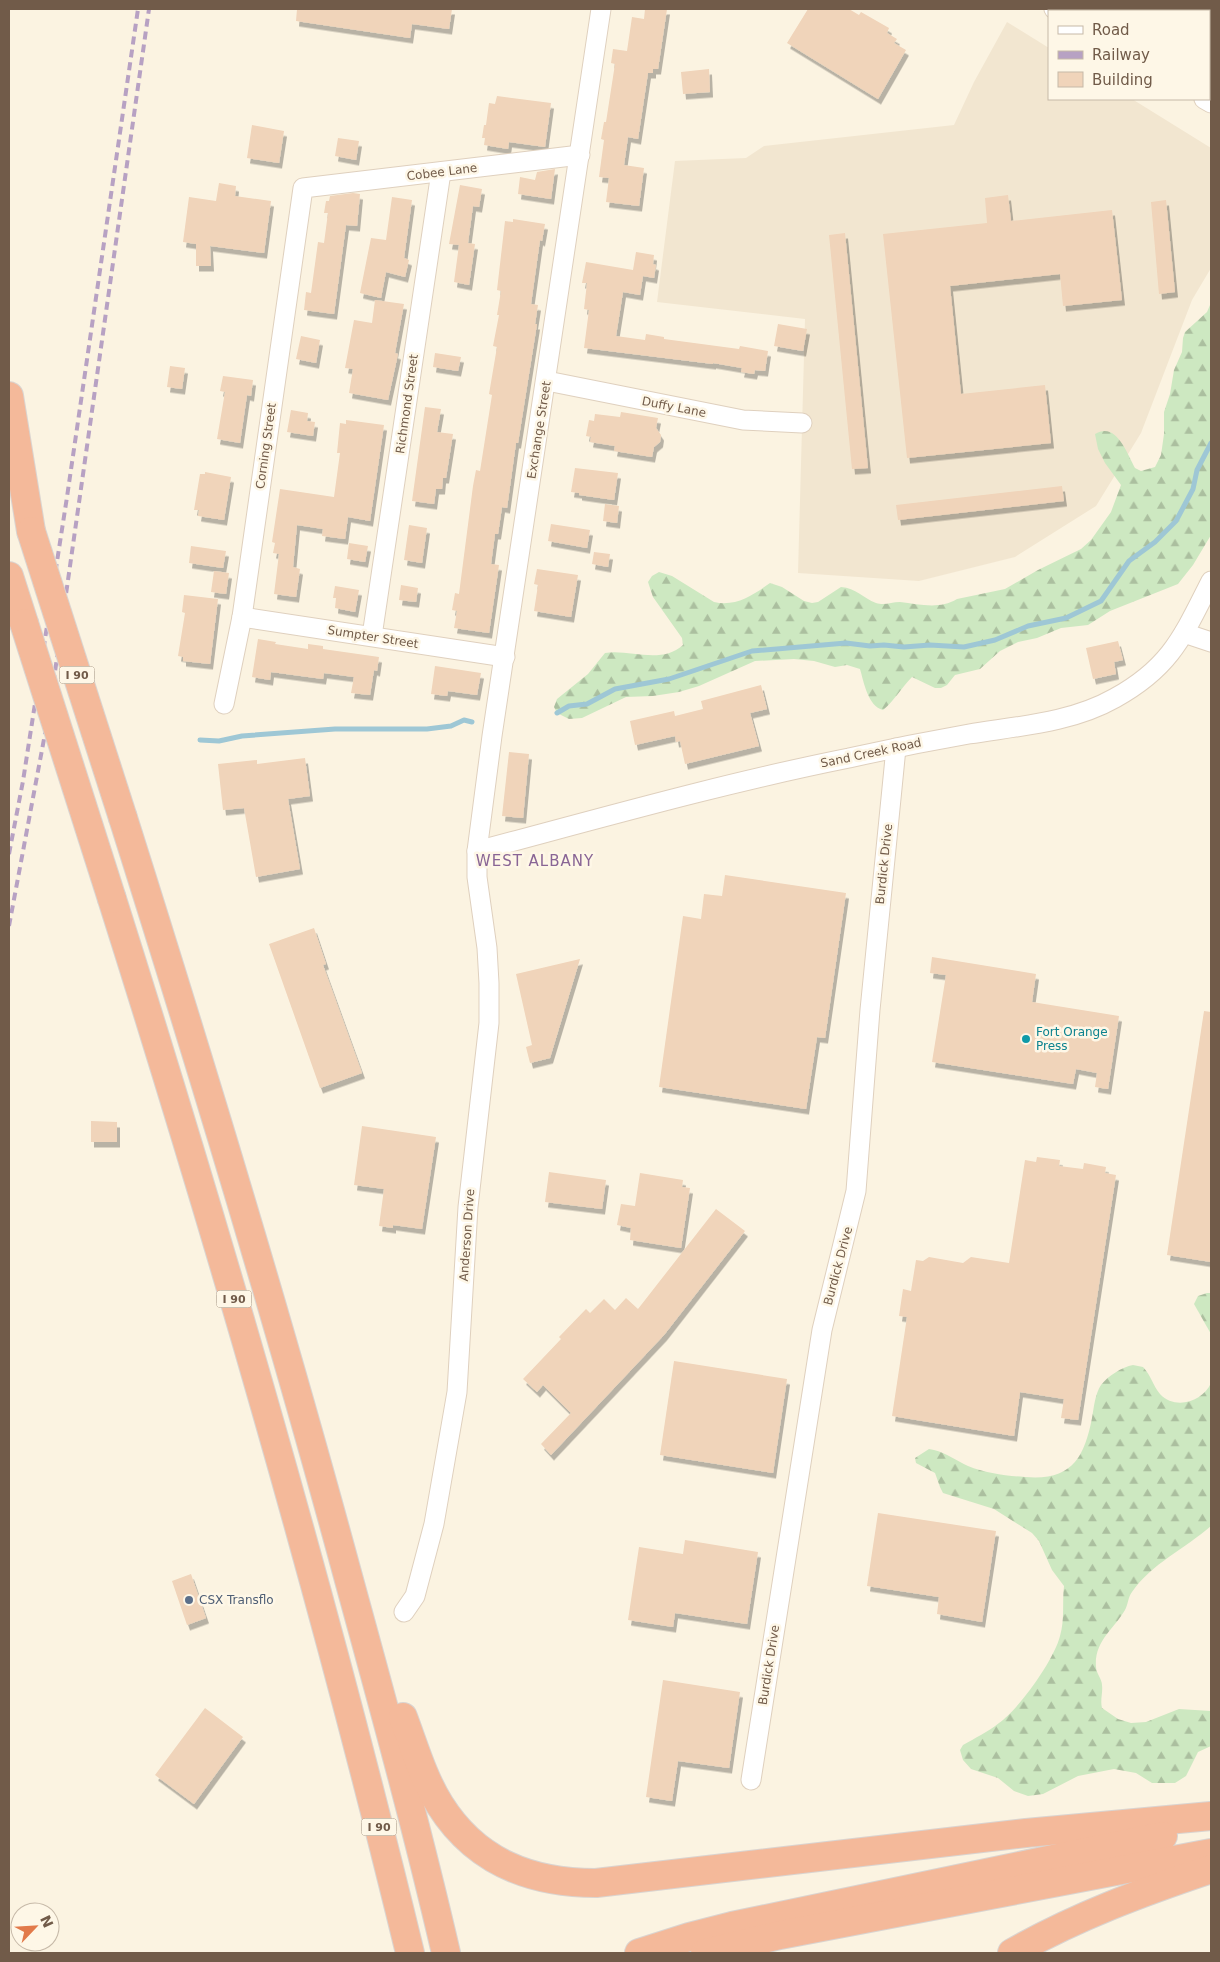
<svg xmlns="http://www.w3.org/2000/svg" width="1220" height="1962" font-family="'DejaVu Sans',sans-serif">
<defs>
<pattern id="forest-firs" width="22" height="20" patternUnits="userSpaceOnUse" patternTransform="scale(1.25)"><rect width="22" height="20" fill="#cde8c1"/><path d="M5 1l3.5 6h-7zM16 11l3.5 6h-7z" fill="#abbf9f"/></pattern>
<filter id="shadow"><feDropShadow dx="3" dy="5.5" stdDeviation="0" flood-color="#0004"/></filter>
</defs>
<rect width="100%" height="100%" fill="#fbf3e1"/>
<polygon fill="#f2e6d0" points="1007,22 1049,48 1049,99 1132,99 1211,148 1211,268 1192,300 1141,433 1096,506 1015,557 919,581 798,573 805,319 657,302 675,161 746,158 764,146 954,125 974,82"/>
<g fill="url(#forest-firs)">
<path d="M1211 280V535L1193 565 1178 584 1110 611 1088 625 1061 628 1037 638 1018 642 1000 651 980 669 955 675 947 685 941 688H935L912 677C901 688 895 700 883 710 868 706 864 683 860 669L847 665 835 667 814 661 794 659 755 661 699 686 679 692 653 696 626 697 582 718 569 719 557 713 554 707 557 699 588 674 605 653C630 649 661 665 683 645L682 638 653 597 648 582 652 576 659 572 672 576 714 602C736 607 753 595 770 583L782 587 804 601 812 603 818 602 841 587C856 588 863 598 876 603 885 606 891 602 900 602 919 604 939 610 957 599L1005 589 1038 570 1081 549 1091 540 1111 512 1121 485 1105 463 1098 449 1095 434C1116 421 1127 453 1135 468L1141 471 1155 467 1161 455 1164 434V412L1170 394 1174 370 1182 352 1183 338 1185 332 1207 312 1210 305Z"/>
<polygon points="1207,1293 1211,1293 1211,1334 1194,1304 1198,1296"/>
<path d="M1133 1365 1143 1367C1151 1375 1153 1386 1160 1394 1176 1411 1203 1401 1211 1383V1526C1186 1548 1151 1564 1132 1592 1128 1597 1128 1605 1125 1610 1114 1629 1094 1641 1096 1667 1096 1673 1102 1679 1102 1685 1103 1693 1100 1700 1102 1708L1118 1719 1131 1723 1146 1722 1179 1709 1211 1711V1746L1198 1752 1186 1776 1175 1783H1152L1136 1773 1114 1769 1078 1776 1043 1794 1028 1796 1014 1791 998 1778 971 1769 963 1760 960 1750 963 1745C975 1738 988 1732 999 1723 1019 1709 1054 1660 1060 1636 1065 1619 1062 1603 1064 1586L1052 1570 1039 1541 1032 1533 994 1509 943 1493 940 1487 935 1473 916 1463 915 1458 929 1449 934 1450C946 1453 957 1461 968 1466 985 1473 1007 1476 1025 1477 1071 1481 1084 1459 1092 1418 1094 1407 1095 1394 1101 1385 1108 1376 1122 1367 1133 1365Z"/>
</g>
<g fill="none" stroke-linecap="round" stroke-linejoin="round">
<g stroke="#9ec7d5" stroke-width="5">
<polyline points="557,713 569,706 587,704 615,689 669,679 752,651 846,643 870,646 884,645 904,647 930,645 964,647 995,640 1028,626 1066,618 1101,601 1129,561 1155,542 1176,521 1193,489 1197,470 1211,443"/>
<polyline points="200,740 219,741 242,736 335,729 427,729 451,726 464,720 472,722"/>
</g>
</g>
<g fill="#f0d4ba" filter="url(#shadow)">
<polygon points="297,9 452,9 449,29 412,24 410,38 296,21"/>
<polygon points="645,9 667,9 658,69 653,69 653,73 648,73 638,139 628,137 624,165 644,168 639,206 606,202 609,178 599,177 604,140 601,139 604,122 606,122 615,64 611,63 613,49 627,51 632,17 644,19"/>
<polygon points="808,9 849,9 859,15 861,12 889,28 887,33 897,39 894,43 906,50 878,99 787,43"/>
<polygon points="709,69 710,92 683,94 681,72"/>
<polygon points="497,96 551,103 545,147 509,142 508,149 484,145 485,138 482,138 484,125 486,125 489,103 495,104"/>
<polygon points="252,125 284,131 279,163 247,158"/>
<polygon points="338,138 359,141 356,160 335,156"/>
<polygon points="555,169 551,199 518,194 520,177 535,180 537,172"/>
<polygon points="219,183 236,186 235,196 271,201 264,253 210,246 211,266 196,266 196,244 183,242 189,197 216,201"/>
<polygon points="460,185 482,189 479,207 473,206 468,243 475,244 469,285 454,282 459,245 449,244"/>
<polygon points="353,193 360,194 357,226 346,225 334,314 304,310 306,292 311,293 318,242 324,243 328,213 324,213 326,201 329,201 330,196"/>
<polygon points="1008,195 1011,221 1112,210 1122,300 1063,306 1060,274 950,286 961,394 1045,385 1051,443 907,458 883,234 987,223 985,198"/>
<polygon points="392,197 412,200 404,258 409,260 405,277 386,272 381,298 360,293 371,238 386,240"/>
<polygon points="1166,200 1175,292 1159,294 1151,202"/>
<polygon points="513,219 545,224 542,241 540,240 531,304 538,305 535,324 537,324 518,443 516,443 507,508 502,507 498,534 495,534 491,564 499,565 489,633 454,628 457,611 452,610 455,593 459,594 473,486 476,470 480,471 492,395 489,394 497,347 493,346 499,315 497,315 501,291 497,290 505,221 513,222"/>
<polygon points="845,233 868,468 852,469 829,235"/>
<polygon points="636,252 654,255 653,264 656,265 654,278 643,276 640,295 623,292 616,336 645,340 646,334 664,337 664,339 739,349 740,346 768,351 765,371 755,370 754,374 741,372 742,368 713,363 713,364 584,348 589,310 584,309 587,283 582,283 586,262 633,270"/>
<polygon points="375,300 404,304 395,353 398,354 388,400 349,393 353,369 345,368 354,320 372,323"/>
<polygon points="778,324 807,329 803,351 774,346"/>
<polygon points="301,336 320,340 316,363 296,359"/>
<polygon points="435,353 461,357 458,371 433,367"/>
<polygon points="170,366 185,368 182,389 167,387"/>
<polygon points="223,376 253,380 251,396 247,395 240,443 217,439 225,392 220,391"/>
<polygon points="425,407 441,409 437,432 453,434 446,478 443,478 442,489 436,489 434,504 412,501"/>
<polygon points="291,410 308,413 307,421 315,422 313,436 287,432"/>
<polygon points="621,412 658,418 656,428 661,435 660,442 654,447 652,457 614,451 615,446 590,442 591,437 586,436 589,420 594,421 595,414 620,417"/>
<polygon points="346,420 384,425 370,521 348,517 345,539 322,536 323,529 297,525 293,567 300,569 296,597 274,594 279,554 273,553 275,543 272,542 280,489 334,497 340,453 337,453 340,423 346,424"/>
<polygon points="575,468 618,473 614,500 579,495 579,493 571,492"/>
<polygon points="205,472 231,477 224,520 198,516 199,510 194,510 200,474 205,474"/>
<polygon points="1062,486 1064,501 898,520 896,505"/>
<polygon points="605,504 619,506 617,523 603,521"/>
<polygon points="551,524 590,530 587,548 548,541"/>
<polygon points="409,525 427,528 422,563 404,560"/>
<polygon points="349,543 368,546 365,562 347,559"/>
<polygon points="191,546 226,551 223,568 189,563"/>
<polygon points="594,552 610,554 608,567 592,564"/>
<polygon points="537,569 578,575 571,617 534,611 538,585 534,584"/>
<polygon points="214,571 229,573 226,594 211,592"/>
<polygon points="401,585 418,588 416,602 399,600"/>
<polygon points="335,586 359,590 355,612 335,608 336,598 333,598"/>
<polygon points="184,595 218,599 210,664 183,661 183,657 178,656 185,613 182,612"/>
<polygon points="258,639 276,642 275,644 308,649 308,644 323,646 323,649 379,657 377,671 374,670 370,695 351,693 354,677 324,673 323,679 271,672 270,680 252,677"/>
<polygon points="1118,641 1123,660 1114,662 1116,674 1093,679 1086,648"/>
<polygon points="435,666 481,673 477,695 448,691 447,696 431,694"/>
<polygon points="761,685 767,709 750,713 759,746 685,764 680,741 676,742 675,736 635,745 630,721 674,711 675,716 703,709 701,701"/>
<polygon points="509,752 529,754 523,818 502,816"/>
<polygon points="305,758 310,796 288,799 300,869 256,877 244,808 223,810 218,764 257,760 257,764"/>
<polygon points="725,875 846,893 825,1038 817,1037 806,1109 659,1087 683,916 701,919 704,894 722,896"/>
<polygon points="314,928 326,964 323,965 362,1073 320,1088 269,944"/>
<polygon points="932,957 1036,974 1032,1002 1119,1016 1108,1089 1095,1087 1097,1073 1076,1069 1073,1084 932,1062 946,975 930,973"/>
<polygon points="580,959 550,1058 530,1063 526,1047 532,1045 516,974"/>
<polygon points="1204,1011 1211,1012 1211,1262 1167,1255"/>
<polygon points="91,1121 117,1122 117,1142 91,1142"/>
<polygon points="362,1126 436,1137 422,1229 393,1225 393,1228 379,1226 384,1189 354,1185"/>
<polygon points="1037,1157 1060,1160 1059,1166 1083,1169 1084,1163 1106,1167 1105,1173 1116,1175 1078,1420 1061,1418 1064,1399 1020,1392 1014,1436 892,1416 907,1317 899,1316 903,1289 911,1291 916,1260 923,1261 929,1257 963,1263 971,1257 1009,1263 1025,1160 1036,1162"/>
<polygon points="549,1172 606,1180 602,1209 545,1202"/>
<polygon points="640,1173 683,1180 682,1187 690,1188 681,1248 630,1240 631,1228 617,1225 621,1204 635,1206"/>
<polygon points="716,1209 745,1231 664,1335 551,1455 541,1444 571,1413 543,1385 537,1392 523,1379 561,1339 559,1337 586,1309 590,1313 604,1299 615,1310 626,1298 638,1309"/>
<polygon points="674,1361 787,1379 773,1473 660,1455"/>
<polygon points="878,1513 996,1531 982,1622 937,1614 939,1597 867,1586"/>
<polygon points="685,1540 758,1552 747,1624 675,1613 673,1627 628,1620 639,1547 683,1554"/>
<polygon points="191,1574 206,1618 187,1625 172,1581"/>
<polygon points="663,1680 740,1692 729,1768 678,1761 672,1801 646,1797"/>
<polygon points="205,1708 243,1737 194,1804 155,1775"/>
</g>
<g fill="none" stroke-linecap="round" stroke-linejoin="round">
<g stroke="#dfd0be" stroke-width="21">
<g id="minor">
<polyline points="1054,9 1058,11"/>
<polyline points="1204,99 1211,103"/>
<polyline points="547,381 743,420 802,423"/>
<polyline points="242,617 505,657"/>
<polyline points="1184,633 1211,642"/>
<polyline points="372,636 441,172"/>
<polyline points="224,704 242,617 303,188 580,155"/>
<path d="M477 851C601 818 724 783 849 758 889 749 929 741 969 734 1018 726 1071 723 1115 698 1171 667 1183 636 1211 581"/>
<polyline points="404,1612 415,1596 434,1524 457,1392 468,1207 489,1023 489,983 487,948 477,877 477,851 492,736 601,9"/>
<polyline points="751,1780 822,1330 856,1191 870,1010 896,748"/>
</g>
</g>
<g stroke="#dad4d0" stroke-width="30">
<g id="highway">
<polyline points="9,396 31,531"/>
<polyline points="9,576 24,623"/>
<path d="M123 818C203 1071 280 1324 349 1580 383 1704 417 1828 446 1953"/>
<path d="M112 899C222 1247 324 1598 410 1953"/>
<path d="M403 1717C414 1746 423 1778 440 1805 476 1862 530 1883 596 1883L1026 1833 1211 1816"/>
<polyline points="639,1953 689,1937 732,1926 1163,1836"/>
<polyline points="705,1953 780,1935 1211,1853"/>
<path d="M1012 1953C1075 1917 1142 1892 1211 1869"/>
</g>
</g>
<use href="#minor" stroke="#fff" stroke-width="19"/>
<use href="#highway" stroke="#f4b99a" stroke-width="28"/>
<g stroke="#b7a1c3" stroke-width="4" stroke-dasharray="8 5" stroke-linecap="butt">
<polyline points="9,854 23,781 67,497 138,9"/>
<polyline points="9,926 50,707 149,9"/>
</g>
<g stroke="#dad4d0" stroke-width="30" stroke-linecap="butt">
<g id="highway-bridge">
<polyline points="31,531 123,818"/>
<polyline points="24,623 112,899"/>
</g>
</g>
<use href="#highway-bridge" stroke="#f4b99a" stroke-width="28"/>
</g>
<circle fill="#0f9aa8" stroke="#fef7e7" stroke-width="2" cx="1026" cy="1039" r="5"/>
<circle fill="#5c6f8a" stroke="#fef7e7" stroke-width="2" cx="189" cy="1600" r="5"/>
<g text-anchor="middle" stroke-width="5" stroke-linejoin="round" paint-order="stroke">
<g fill="#fef7e7" stroke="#9b8a78" stroke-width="1">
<rect x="59.5" y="666.5" width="35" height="17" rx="4"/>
<rect x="216.5" y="1290.5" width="35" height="17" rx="4"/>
<rect x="361.5" y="1818.5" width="35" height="17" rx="4"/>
</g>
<g font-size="11" font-weight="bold" fill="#715b49">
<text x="77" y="679">I 90</text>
<text x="234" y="1303">I 90</text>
<text x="379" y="1831">I 90</text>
</g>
<g font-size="12" fill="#715b49" stroke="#fef7e7">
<text transform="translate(442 172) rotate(-7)" y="4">Cobee Lane</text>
<text transform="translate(407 404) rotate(-82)" y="4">Richmond Street</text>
<text transform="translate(674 407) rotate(11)" y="4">Duffy Lane</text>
<text transform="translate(539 430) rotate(-81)" y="4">Exchange Street</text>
<text transform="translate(266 446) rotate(-82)" y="4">Corning Street</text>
<text transform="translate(373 637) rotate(9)" y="4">Sumpter Street</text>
<text transform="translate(871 753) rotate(-12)" y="4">Sand Creek Road</text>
<text transform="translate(884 864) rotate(-84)" y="4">Burdick Drive</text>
<text transform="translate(467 1235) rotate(-86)" y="4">Anderson Drive</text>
<text transform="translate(838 1266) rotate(-75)" y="4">Burdick Drive</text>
<text transform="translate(769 1665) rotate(-81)" y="4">Burdick Drive</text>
</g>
<g font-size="12" fill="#0d838f" stroke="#fef7e7" text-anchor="start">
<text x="1036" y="1036">Fort Orange<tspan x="1036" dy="14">Press</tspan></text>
</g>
<g font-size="12" fill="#4e5e75" stroke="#fef7e7" text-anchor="start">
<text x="199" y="1604">CSX Transflo</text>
</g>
<g font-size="15" letter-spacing="1" fill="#896595" stroke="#fef7e7">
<text x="535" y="866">WEST ALBANY</text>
</g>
</g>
<rect width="1220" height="1962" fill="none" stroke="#715b49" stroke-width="20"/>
<rect x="1048" y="10" width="162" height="90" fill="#fef7e7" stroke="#c6b9a8"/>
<rect x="1058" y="26" width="25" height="8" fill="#ffffff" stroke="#c6b9a8"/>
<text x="1092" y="35" font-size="15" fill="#715b49">Road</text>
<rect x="1058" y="51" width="25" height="8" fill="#b7a1c3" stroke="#c6b9a8"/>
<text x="1092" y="60" font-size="15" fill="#715b49">Railway</text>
<rect x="1058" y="72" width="25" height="15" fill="#f0d4ba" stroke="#c6b9a8"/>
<text x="1092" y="85" font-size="15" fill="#715b49">Building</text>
<g transform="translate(35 1927) rotate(65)"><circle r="24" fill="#fef7e7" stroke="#c6b9a8"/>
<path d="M0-4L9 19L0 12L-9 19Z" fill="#e27a4a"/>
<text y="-8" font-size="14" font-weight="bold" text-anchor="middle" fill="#715b49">N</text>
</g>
</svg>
